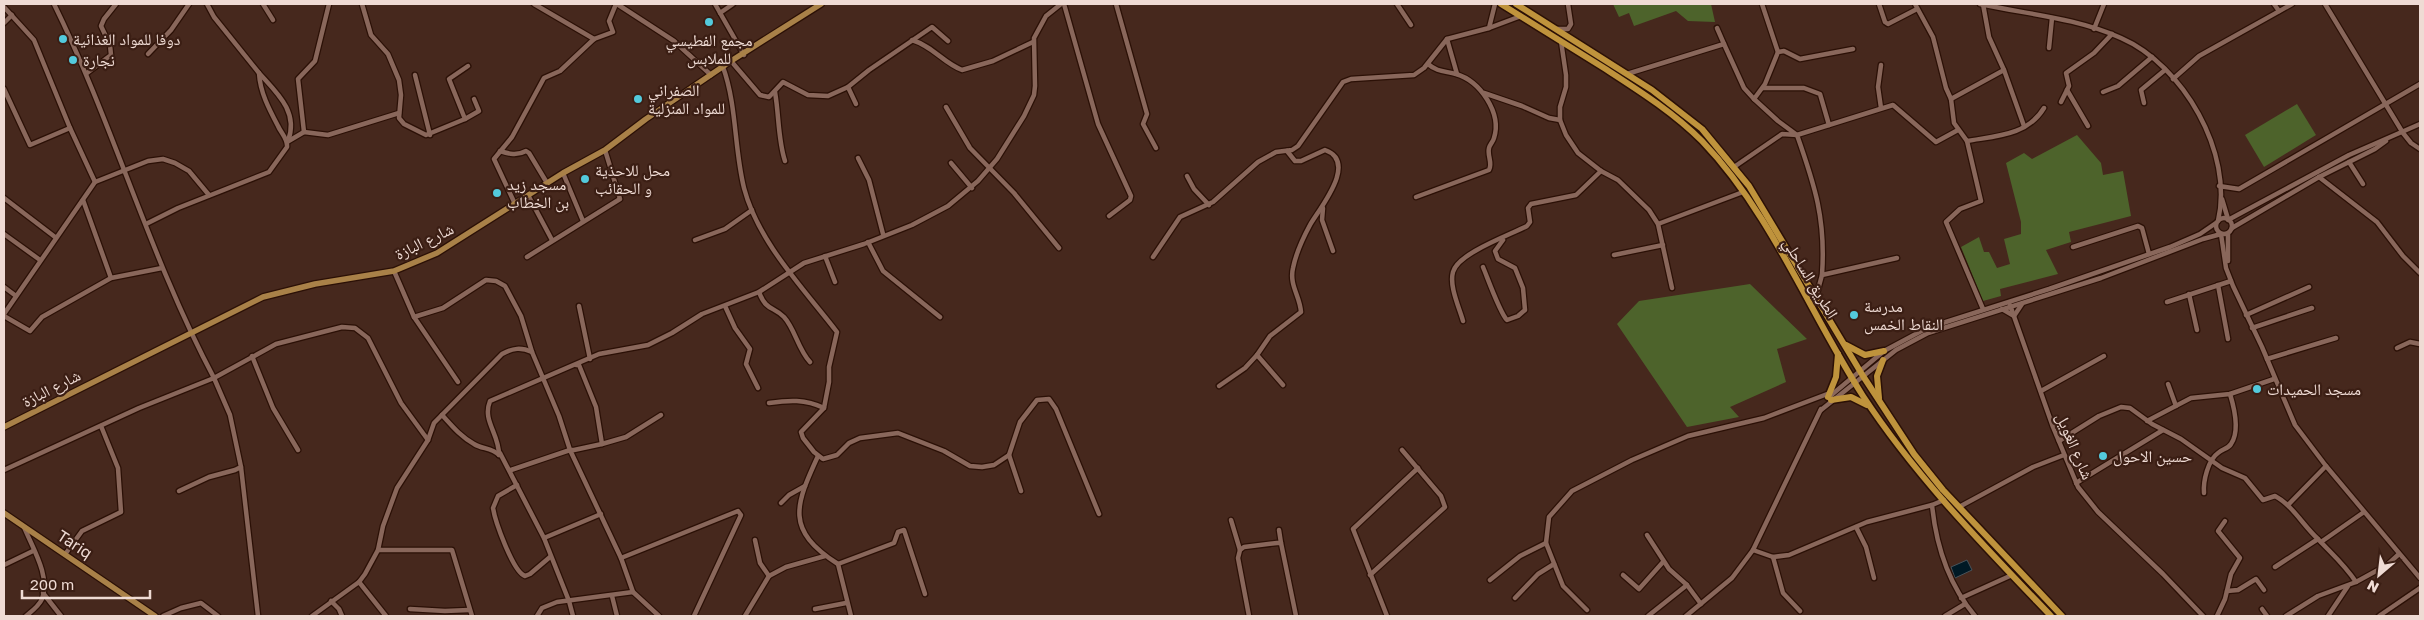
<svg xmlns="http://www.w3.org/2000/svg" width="2424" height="620" font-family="'Golos Text','Noto Naskh Arabic',sans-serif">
<rect width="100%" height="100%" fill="#46281d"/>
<g fill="#4d632b">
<polygon points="1613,4 1711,4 1715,22 1688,21 1676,11 1634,26 1629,13 1619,17"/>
<polygon points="2297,104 2316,135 2264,167 2245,135"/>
<polygon points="2077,135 2101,163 2103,175 2123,171 2131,216 2069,232 2071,242 2046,250 2058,274 2000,289 2001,296 1983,301 1961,247 1979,237 1984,252 1989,252 1997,268 2010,264 2004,239 2021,234 2021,222 2006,163 2024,153 2032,159"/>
<polygon points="1750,284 1807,339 1777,349 1786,382 1730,407 1739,417 1687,427 1617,324 1639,301"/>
</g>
<polygon fill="#001925" stroke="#48535a" points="1967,560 1972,570 1955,578 1951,567"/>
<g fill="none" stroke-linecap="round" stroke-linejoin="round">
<g stroke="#2b1006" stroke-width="7">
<g id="minor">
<path d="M54 4C114 126 150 258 214 378L276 344 342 327 355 328 368 338 401 403 428 440"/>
<polyline points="263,4 273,20"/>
<polyline points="362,4 371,35 388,54 399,80 401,95 399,118 404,124 426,135 465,119 449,79 468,66"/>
<polyline points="534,4 594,39"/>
<polyline points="617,4 674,41 711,75"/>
<polyline points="715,4 744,55"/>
<polyline points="1064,4 1098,124 1131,196 1130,200 1109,216"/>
<polyline points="1116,4 1147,114 1143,124 1156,148"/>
<polyline points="1397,4 1411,25"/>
<polyline points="1762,4 1778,52"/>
<polyline points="1879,4 1885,22 1888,24 1917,9"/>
<polyline points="1915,4 1933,37 1946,88 1951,99 2004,70 1989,37 1983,4"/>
<path d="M1980 4C2026 14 2077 18 2121 38 2183 65 2234 153 2218 221"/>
<polyline points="2274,4 2279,11"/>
<polyline points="2325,4 2403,133 2411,143 2420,149"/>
<polyline points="4,7 34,40 70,128 95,182"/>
<polyline points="720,13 733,4"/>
<polyline points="4,23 12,15"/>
<polyline points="1489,28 1521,16"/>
<polyline points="1557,29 1568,29 1571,24 1568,4"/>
<polyline points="2094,29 2104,4"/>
<polyline points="1447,39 1457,74"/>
<path d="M912 40C934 47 942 62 962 70L993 61 1033 42"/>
<polyline points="1561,41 1566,75 1566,87 1560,107 1560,120 1566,135 1578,153 1601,171 1618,180 1649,210 1658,224 1672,288"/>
<polyline points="1724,44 1744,88 1754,99 1765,84 1778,52 1784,51 1800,59 1853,49"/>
<polyline points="2049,48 2052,18"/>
<polyline points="148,54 171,30 189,4"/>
<polyline points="731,61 760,95 769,97 783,82 808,95 828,96 848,87 869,70 932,27 948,41"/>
<polyline points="1881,65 1878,87 1881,108"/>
<path d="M723 67C737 106 734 148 744 188 758 242 804 289 837 332L829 367V382L824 408 801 432 803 438 814 452 823 459 837 455 849 443 860 438 898 433 944 451 970 466 982 467 994 465 1009 455 1020 422 1037 400 1049 399 1056 409 1099 514"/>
<polyline points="2004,70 2024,126"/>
<polyline points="87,73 111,55 110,45 101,26 104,19 116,4"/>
<path d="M259 73C277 93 299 112 288 141"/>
<polyline points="1627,74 1724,44 1717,28"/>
<polyline points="415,75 430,135"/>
<polyline points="2173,79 2199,56 2292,4"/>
<polyline points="848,87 856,104"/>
<polyline points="1763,88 1804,88 1820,94 1829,125"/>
<polyline points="4,89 30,145 70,128"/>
<polyline points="2067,90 2088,126"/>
<path d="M775 92C779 115 778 140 785 161"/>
<polyline points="2103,92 2118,86 2152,57"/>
<polyline points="1484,93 1522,106 1549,118 1560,120"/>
<path d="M1951 99 1954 123 1967 141C1995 136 2027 136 2044 108"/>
<polyline points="2061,102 2069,86 2066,73 2094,53 2112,34"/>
<polyline points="2144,103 2141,90 2165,70"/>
<polyline points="946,107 970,148 1014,193 1059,248"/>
<polyline points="465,119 479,111 474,99"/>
<polyline points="304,132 298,79 315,61 329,4"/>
<polyline points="1967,141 1981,201 1960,209 1946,222 1983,309"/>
<polyline points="287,142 304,132 328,135 399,113"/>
<path d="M500 151C509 154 517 156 526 151L529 153 547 183"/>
<polyline points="858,158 869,180 883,234"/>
<polyline points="2349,162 2363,184"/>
<polyline points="951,163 972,188"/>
<polyline points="1734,167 1782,134 1797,135 1778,121 1754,99"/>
<polyline points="563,173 583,221"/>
<polyline points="1187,176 1194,189 1209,205"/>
<polyline points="2319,177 2377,222 2403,256 2420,273"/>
<polyline points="2219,186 2239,189 2420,84"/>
<polyline points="528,195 552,240"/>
<path d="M1416 197 1489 170C1493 163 1487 156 1489 148 1490 144 1493 142 1494 138 1502 113 1480 81 1456 74 1445 71 1437 72 1428 64"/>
<polyline points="4,198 55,237"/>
<polyline points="2222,199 2228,219"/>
<polyline points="83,200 111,278"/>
<polyline points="515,204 494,159 512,137 544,78 560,71 594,39 613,32 609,21 616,4"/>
<polyline points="1323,208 1322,220 1333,251"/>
<circle cx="2224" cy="226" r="8"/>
<polyline points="2228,220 2349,155 2420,124"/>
<path d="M146 224 178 208 269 172 287 147C288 139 281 133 278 126 269 109 260 92 259 73L214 17 207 4"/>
<polyline points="1658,224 1743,192"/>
<polyline points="2232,228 2319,177 2375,149 2386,141"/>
<polyline points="4,234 40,260"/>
<polyline points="695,240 725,229 752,210"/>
<polyline points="868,242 883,271 940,317"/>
<polyline points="2073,247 2138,226 2142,228 2149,254"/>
<polyline points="1614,255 1663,245"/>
<polyline points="825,256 835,282"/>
<polyline points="527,257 620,199 605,150"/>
<polyline points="1153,257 1180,217 1213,202 1258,162 1276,152 1292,150 1298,146 1343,82 1351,79 1414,75 1424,68 1447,39 1489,28 1495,4"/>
<polyline points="2228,261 2228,234"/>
<path d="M1483 267C1488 279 1500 313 1507 320L1518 316 1525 310 1523 288 1515 268 1498 259 1495 251 1503 240"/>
<polyline points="394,271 414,317 458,382"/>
<path d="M1822 275C1826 220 1815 186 1797 135L1893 105 1936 142 1958 130"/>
<polyline points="2218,285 2228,339"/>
<polyline points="4,287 16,296"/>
<path d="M759 292C766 311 773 306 784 317 795 329 798 349 810 362"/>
<polyline points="2189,294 2197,330"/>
<polyline points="1816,297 1822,275 1897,258"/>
<polyline points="2167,302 2231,281"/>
<polyline points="2010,305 2053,427 2078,487 2098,512 2163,574 2203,616"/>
<polyline points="579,306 590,359"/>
<polyline points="725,306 735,328 750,349 746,364 758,388"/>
<polyline points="2002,309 2014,316 2022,304"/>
<polyline points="4,314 95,182 148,161 163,159 175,163 189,171 209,195"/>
<polyline points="2246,315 2309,287"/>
<polyline points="4,316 30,331 42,317 111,278 162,268"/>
<polyline points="414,317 443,308 486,280 496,281 505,286 521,316 532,352 559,416 570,450 574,450 602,444 596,407 579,365 576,365"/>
<path d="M1463 321C1459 307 1449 286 1453 272 1458 253 1510 235 1527 226L1530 222 1528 208 1531 204 1576 195 1601 171"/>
<polyline points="2252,328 2312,308"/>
<polyline points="2397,348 2410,342 2420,344"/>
<polyline points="252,356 273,408 298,450"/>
<polyline points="2267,359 2336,338"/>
<polyline points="2168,384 2176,406"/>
<path d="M1283 385 1257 355 1270 336 1301 312C1300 296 1289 285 1293 268 1296 253 1303 238 1310 225 1319 209 1359 162 1325 150L1301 161H1295L1287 151"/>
<polyline points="1219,386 1245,368 1257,355"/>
<polyline points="2041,391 2104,356"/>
<polyline points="1829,397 1884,351 1927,328 2049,289 2170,247 2200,234 2216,223"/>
<path d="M769 403C789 400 805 399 824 408"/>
<polyline points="1821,410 1896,350 1928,333 2101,278 2203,239 2221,234 2226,268 2233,286 2262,347 2295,425 2326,466 2420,578"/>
<path d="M442 415C452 426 461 437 474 444 482 449 492 448 499 455L500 453 501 455 544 538 569 601 573 616"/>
<polyline points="2147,421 2191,398 2230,394 2274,379"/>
<path d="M2059 441 2099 416 2121 407 2130 408 2152 424 2181 439 2222 468 2245 478 2263 500 2275 496C2292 505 2303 525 2317 538 2331 553 2345 565 2356 582"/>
<polyline points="602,444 626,437 661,415"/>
<path d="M499 455C499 433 482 421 490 401L599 354 648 345 672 333 702 314 759 292 804 263 864 244 912 225 948 206 978 181 997 159 1024 116 1034 95 1035 86 1034 38 1046 16 1061 4"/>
<polyline points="1009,455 1021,491"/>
<path d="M818 456C795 506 785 530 838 564L851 616"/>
<polyline points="241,467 258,616"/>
<polyline points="4,470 139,408 214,378 230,415 241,467 235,470 209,477 179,491"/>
<polyline points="511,470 570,450 621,558"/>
<polyline points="2076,483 2163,430"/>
<path d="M517 485 498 496 493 508C495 521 513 572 525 576L530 574 550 557"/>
<path d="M2204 493C2203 481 2208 460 2218 453 2222 449 2228 449 2231 444 2240 431 2234 407 2230 394"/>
<path d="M1944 500 1932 505C1936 545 1949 585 1975 616"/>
<polyline points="781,503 789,495 805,486"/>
<polyline points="2288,505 2326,466"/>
<polyline points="1959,507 2033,467 2064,455"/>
<polyline points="1231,520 1240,550"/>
<path d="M24 527C32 547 51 577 42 599 39 606 32 611 26 616"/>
<polyline points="1856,527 1866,547 1874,578"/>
<polyline points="1279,530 1281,543"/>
<polyline points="1647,535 1669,569 1687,585 1701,604"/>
<polyline points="544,538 601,514"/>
<polyline points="755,540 760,563 769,576 786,567 825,556"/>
<polyline points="2321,542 2364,512"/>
<polyline points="378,550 452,550 472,616"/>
<polyline points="1753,550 1773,557 1789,555 1867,522 1932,505"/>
<polyline points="66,553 82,531 121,512 118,468 101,426"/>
<polyline points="1773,557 1783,593 1800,611"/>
<polyline points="838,564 894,543 898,532 904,530 925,594"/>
<polyline points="4,565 33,551"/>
<polyline points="2275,567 2318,539"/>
<polyline points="1370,575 1445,507 1441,496 1402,450"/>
<polyline points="1623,575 1639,589 1663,562"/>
<polyline points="1490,580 1520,556 1546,543"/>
<polyline points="359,582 386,616"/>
<polyline points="2227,591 2238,590 2256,579 2264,590"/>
<polyline points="43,593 61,616"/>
<polyline points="612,596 617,616"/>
<polyline points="1515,598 1538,574 1554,564"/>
<polyline points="1961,598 2012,575"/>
<polyline points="331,601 339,609 342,616"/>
<polyline points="410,609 445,611 469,610"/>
<polyline points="815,609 846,603"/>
<polyline points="2262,609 2267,616"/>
<polyline points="1587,610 1563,586 1546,543 1549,517 1572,491 1632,460 1688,436 1764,418 1830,393"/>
<polyline points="163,616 181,608 201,603 218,616"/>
<path d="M312 616 359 582 365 574 378 550 383 526 397 488 428 440 434 423 502 354C513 348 521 347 532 352"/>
<polyline points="537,616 542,608 557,602 633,592"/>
<polyline points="659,616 633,592 621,558 738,511 741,515 694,616"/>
<polyline points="745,616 769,576"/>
<polyline points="1249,616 1238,558 1240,550 1244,547 1277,543 1281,543 1296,616"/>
<polyline points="1387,616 1353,529 1418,468"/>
<polyline points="1648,616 1687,585"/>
<polyline points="1686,616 1732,578 1753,550 1821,409"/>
<polyline points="1945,616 1965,604"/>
<polyline points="2217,616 2225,599 2231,574 2240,558 2218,531 2225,521"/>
<polyline points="2286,616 2318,596 2356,582 2387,565 2399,554"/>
<polyline points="2328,616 2348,586"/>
<polyline points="2379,616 2420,588"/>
</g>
</g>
<g stroke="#2b1006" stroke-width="8">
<g id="major">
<polyline points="4,427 263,297 315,284 394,271 437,253 563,173 605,150 646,119 731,61 821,4"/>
<polyline points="4,513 155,616"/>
</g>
</g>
<g stroke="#2b1006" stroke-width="9">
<g id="highway">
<path d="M1501 4C1535 25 1570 47 1604 68 1638 90 1673 112 1702 141 1772 214 1809 312 1863 396 1916 477 1985 547 2051 616"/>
<polyline points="1516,4 1652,90 1702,129 1749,186 1863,376 1914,454 1943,490 2062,616"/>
<polyline points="1846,345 1865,355 1884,351"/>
<polyline points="1828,397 1836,377 1838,354"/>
<polyline points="1879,398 1877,376 1883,360"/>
<polyline points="1831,400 1851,397 1867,405"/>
</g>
</g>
<use href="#minor" stroke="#89675b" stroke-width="4.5"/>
<use href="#major" stroke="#a98148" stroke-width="5.5"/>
<use href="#highway" stroke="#bf933c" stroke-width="6"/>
</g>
<g fill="#53cadc" stroke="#3b1e14" stroke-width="2">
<circle cx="709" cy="22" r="5"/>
<circle cx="63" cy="39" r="5"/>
<circle cx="73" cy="60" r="5"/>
<circle cx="638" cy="99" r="5"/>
<circle cx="585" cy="179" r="5"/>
<circle cx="497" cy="193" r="5"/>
<circle cx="1854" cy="315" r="5"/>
<circle cx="2257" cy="389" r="5"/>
<circle cx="2103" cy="456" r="5"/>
</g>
<g text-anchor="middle" stroke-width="4.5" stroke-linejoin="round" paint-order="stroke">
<g font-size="16" fill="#efdbd4" stroke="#3b1e14" text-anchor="start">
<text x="73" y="45">دوفا للمواد الغذائية</text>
<text x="709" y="46" text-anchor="middle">مجمع الفطيسي<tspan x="709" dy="18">للملابس</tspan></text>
<text x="83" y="66">نجارة</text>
<text x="648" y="96">الصفراني<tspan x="648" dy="18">للمواد المنزلية</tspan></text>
<text x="595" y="176">محل للاحذية<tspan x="595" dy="18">و الحقائب</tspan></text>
<text x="507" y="190">مسجد زيد<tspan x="507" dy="18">بن الخطاب</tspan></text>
<text x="1864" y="312">مدرسة<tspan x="1864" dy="18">النقاط الخمس</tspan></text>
<text x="2267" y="395">مسجد الحميدات</text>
<text x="2113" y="462">حسين الاحول</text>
</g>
<g font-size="16" fill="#efdbd4" stroke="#3b1e14">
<text transform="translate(424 241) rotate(-26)" y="6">شارع البازة</text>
<text transform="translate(1811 278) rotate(59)" y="6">الطريق الساحلي</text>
<text transform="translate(51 388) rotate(-27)" y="6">شارع البازة</text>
<text transform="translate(2075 446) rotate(67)" y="6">شارع الغويل</text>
<text transform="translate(75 544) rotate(33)" y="6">Tariq</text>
</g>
</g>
<rect width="2424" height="620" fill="none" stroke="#efdbd4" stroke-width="10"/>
<g transform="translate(2379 575) rotate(208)" stroke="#3b1e14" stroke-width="4" paint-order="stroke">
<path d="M0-4L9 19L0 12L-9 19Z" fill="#efdbd4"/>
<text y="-8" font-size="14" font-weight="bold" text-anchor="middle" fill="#efdbd4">N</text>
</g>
<path d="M22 590v8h128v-8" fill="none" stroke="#efdbd4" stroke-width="2.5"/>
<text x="30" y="590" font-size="15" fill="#efdbd4" stroke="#3b1e14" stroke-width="4" paint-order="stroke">200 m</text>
</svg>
